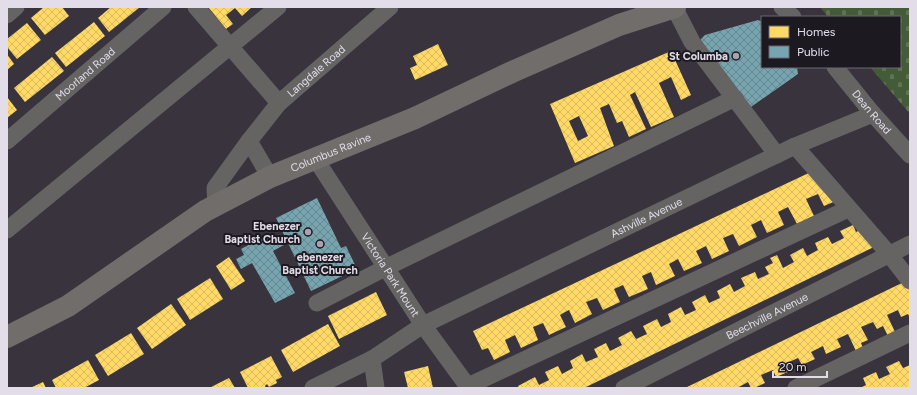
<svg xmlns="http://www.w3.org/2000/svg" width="917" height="395" font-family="Figtree,sans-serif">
<defs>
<pattern id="cemetery-stones" width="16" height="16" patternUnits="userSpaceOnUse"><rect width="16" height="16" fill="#445b38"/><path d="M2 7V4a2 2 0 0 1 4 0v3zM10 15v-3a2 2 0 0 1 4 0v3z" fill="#5f7255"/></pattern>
<pattern id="homes-cross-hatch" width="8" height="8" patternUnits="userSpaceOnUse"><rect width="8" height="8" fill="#ffd966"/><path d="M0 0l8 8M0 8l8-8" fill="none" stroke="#dabb60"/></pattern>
<pattern id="public-cross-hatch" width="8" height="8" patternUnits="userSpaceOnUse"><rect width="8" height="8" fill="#76a5af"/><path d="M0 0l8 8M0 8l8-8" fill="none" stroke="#678790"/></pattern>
</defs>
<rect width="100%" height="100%" fill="#38333d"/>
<polygon fill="url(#cemetery-stones)" points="820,7 910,7 910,114 870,67 900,67 900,17 828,17"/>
<g fill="url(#homes-cross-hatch)" fill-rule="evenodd">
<polygon points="44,7 62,7 69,16 45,35 31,18"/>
<polygon points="111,7 140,7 109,32 98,18"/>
<polygon points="208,7 252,7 242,16 235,8 230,12 226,15 233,24 226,29"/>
<polygon points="94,22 105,36 66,67 55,53"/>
<polygon points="27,23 41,40 17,59 7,47 7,39"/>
<polygon points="438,44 448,65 415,80 410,68 417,65 413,56"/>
<path d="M671 51 691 95 681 100 671 77 659 83 674 117 651 127 635 92 630 95 646 129 629 137 622 121 617 123 609 104 600 108 614 146 575 163 550 104ZM579 116 588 136 578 141 569 121Z"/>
<polygon points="7,54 14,64 7,70"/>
<polygon points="52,57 64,71 25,102 14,88"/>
<polygon points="7,97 17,110 7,118"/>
<polygon points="813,171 838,200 824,206 818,194 806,199 814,216 797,224 788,207 778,212 784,225 767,233 761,220 751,225 757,237 739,246 733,234 723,238 729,251 712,259 706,246 696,251 702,263 684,271 678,259 669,264 675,276 656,285 651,272 642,276 648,289 629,297 623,285 614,289 620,302 603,310 597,298 586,302 592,314 575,323 569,310 565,312 560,315 566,327 549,335 543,323 533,327 538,340 521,348 515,335 505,340 510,352 494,360 488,348 482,350 473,331"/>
<polygon points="853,225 856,232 862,229 876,246 584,388 519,388 518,386 535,377 539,385 549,380 545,372 558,366 562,374 573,368 570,361 582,354 586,362 598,357 594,349 606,343 610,351 622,345 618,338 631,331 636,339 647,334 643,326 657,319 661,327 671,322 668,314 681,307 685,315 696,310 692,302 705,295 709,303 720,298 717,291 730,284 734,292 745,286 741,278 755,272 758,279 769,274 765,267 773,263 770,258 777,255 783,268 794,262 790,255 803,248 807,256 818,250 815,243 828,237 832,244 844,238 840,231"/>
<polygon points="229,257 245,281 231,290 216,266"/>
<polygon points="210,278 223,299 190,320 177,299"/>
<polygon points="906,281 910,286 910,318 908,314 901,317 898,310 887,315 895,332 888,336 883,326 877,329 873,322 861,327 868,340 861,343 863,348 856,351 848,334 837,339 841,347 826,354 823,346 811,352 815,359 802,365 798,358 787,363 790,371 776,377 773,370 761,375 765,383 754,388 751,388 748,382 737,388 685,388"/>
<polygon points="376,292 387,315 339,339 328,316"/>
<polygon points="171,304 186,325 152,349 137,328"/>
<polygon points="328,324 340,346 293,372 281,350"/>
<polygon points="131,333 144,354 108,376 95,355"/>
<polygon points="271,356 282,377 276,380 277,383 269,387 267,384 265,386 266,388 248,388 240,372"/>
<polygon points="88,360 99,380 84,388 56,388 52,380"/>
<polygon points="899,361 903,368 910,365 910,388 860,388 866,385 863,378 876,372 879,379 890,374 886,367"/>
<polygon points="428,366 433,388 408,388 404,372"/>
<polygon points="229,378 235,388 210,388 213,386"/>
<polygon points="43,382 46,388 30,388"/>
</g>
<g fill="url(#public-cross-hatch)">
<polygon points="758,20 762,22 762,67 797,67 798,74 748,109 702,45 701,39 705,35"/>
<polygon points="317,198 341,248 346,246 357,269 311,291 276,218"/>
<polygon points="267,235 270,240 279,235 284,245 273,251 295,293 275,303 252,263 241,269 236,259 244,255 241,249"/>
</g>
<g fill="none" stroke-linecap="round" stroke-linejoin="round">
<g stroke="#666363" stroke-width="17">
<polyline points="196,7 279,103"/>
<polyline points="674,7 692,42 777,155"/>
<polyline points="782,7 793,17"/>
<polyline points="7,15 16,7"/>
<path id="s1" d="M835 67 873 114 910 155"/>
<path id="s2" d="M7 141 163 7"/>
<polyline points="795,146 889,254 910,281"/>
<path id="s3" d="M315 158 423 325 469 388"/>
<path id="s4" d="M270 177 249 141 279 103 390 7"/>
<polyline points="216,205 215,188 249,141"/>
<polyline points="7,230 278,7"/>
<polyline points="317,303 385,268 735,98"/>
<polyline points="372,359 376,388"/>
<polyline points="468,386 848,209"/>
<path id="s5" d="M313 388 372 359 423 325 795 146 873 114"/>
<path id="s6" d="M624 388 910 244"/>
<polyline points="796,388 910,333"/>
</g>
<path stroke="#706d6b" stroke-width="22" id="s7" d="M7 337 68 306 205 211 270 177 415 118 512 72 619 25 675 7"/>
</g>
<g fill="#a7a2ad" stroke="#1d1921" stroke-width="1.5">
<circle cx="736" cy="56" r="4"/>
<circle cx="308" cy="232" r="4"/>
<circle cx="320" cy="244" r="4"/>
</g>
<g text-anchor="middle" stroke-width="4" stroke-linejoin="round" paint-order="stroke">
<g font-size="11" font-weight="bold" fill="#e3dde9" stroke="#1d1921" text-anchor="end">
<text x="728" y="60">St Columba</text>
<text x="300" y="230">Ebenezer<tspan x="300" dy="13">Baptist Church</tspan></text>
<text x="320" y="261" text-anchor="middle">ebenezer<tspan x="320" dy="13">Baptist Church</tspan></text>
</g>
<g font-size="11" fill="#e3dde9" stroke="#1d1921">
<text dy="4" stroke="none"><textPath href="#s4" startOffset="139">Langdale Road</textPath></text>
<text dy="4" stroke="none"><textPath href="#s2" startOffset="103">Moorland Road</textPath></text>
<text dy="4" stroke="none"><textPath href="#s1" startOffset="58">Dean Road</textPath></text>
<text dy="4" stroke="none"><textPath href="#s7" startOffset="374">Columbus Ravine</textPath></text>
<text dy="4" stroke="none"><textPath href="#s5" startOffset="375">Ashville Avenue</textPath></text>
<text dy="4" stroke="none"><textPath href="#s3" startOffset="139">Victoria Park Mount</textPath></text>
<text dy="4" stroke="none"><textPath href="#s6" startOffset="160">Beechville Avenue</textPath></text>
</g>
</g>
<rect width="917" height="395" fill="none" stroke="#e3dde9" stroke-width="16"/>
<rect x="761" y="16" width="140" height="52" fill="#1d1921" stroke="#6c6771"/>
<rect x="769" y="26" width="20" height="12" fill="#ffd966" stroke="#6c6771"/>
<text x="797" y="36" font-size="12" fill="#e3dde9">Homes</text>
<rect x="769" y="46" width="20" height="12" fill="#76a5af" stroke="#6c6771"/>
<text x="797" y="56" font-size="12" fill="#e3dde9">Public</text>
<path d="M773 371v6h54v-6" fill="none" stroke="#e3dde9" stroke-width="2"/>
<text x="779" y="371" font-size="12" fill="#e3dde9" stroke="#1d1921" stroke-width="3" paint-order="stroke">20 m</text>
</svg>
